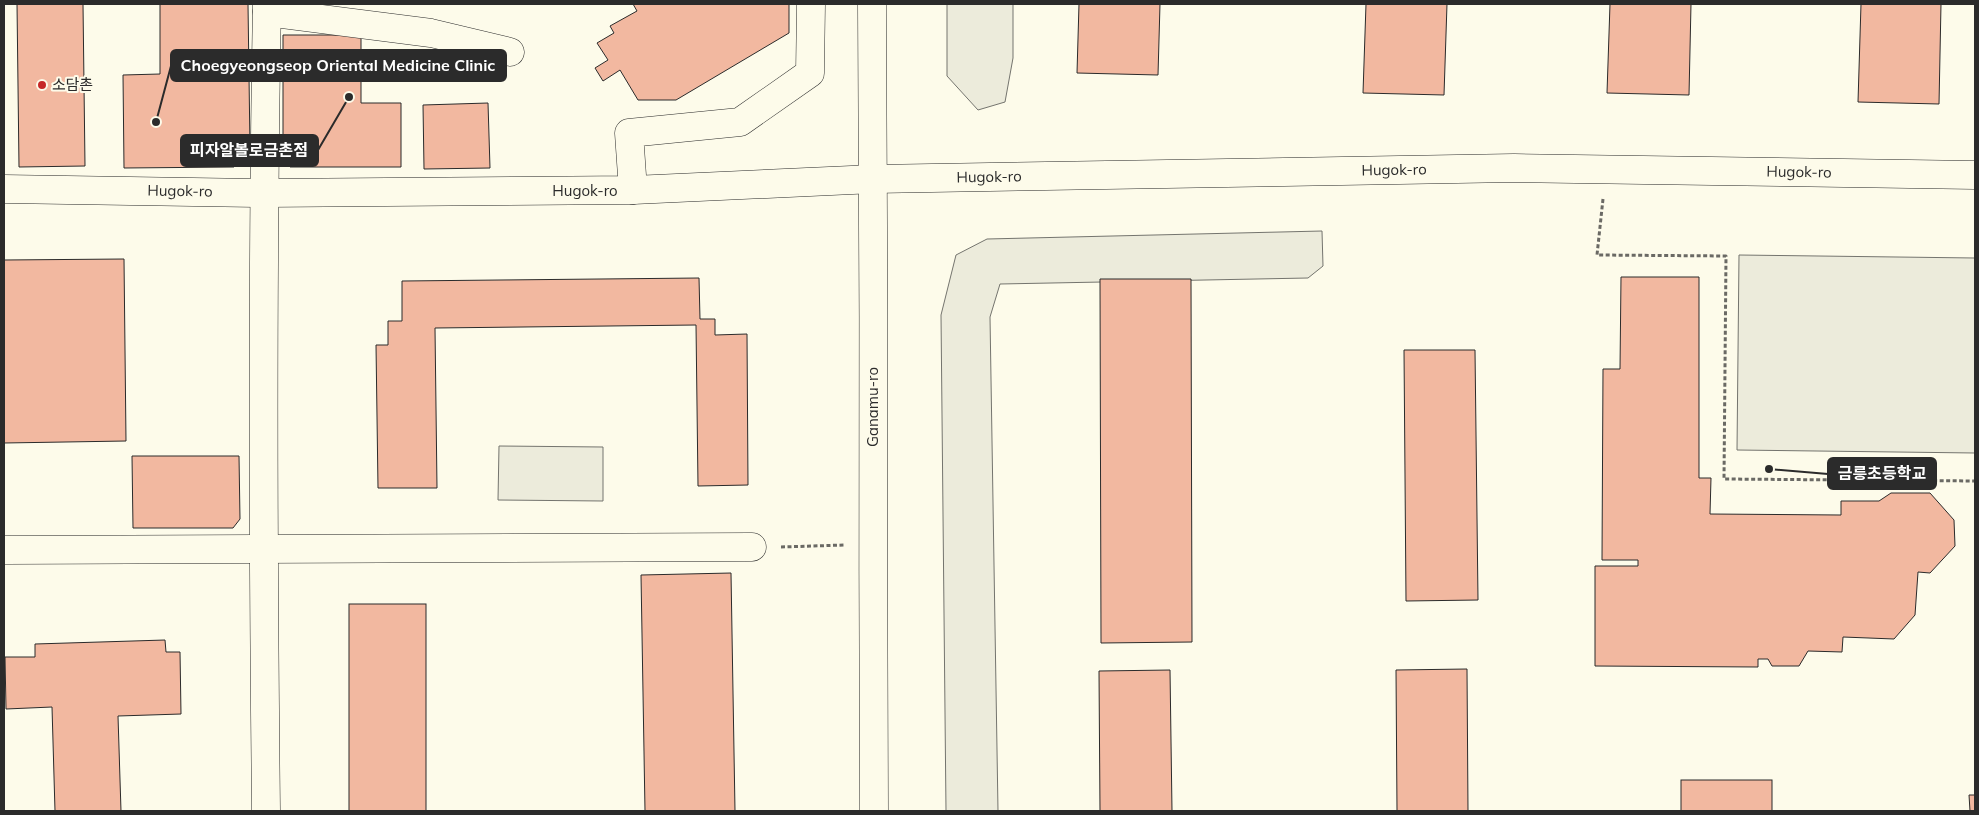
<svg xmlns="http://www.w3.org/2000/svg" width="1979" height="815" font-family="Mulish,'Noto Sans KR',sans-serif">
<rect width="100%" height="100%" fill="#fdfbea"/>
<g fill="#ecebdb" stroke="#74746e">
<polygon points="947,4 1013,4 1013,58 1005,102 978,110 947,76"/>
<polygon points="1322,231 1323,266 1308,278 1000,284 990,317 998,811 946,811 941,315 956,255 987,239"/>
<polygon points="1739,255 1975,258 1975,453 1737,450"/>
<polygon points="499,446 603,447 603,501 498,500"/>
</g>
<g fill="#f2b8a0" stroke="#2b2b2b">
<polygon points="17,4 83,4 85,166 19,167"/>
<polygon points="160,4 248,4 250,148 234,167 124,168 123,75 160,74"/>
<polygon points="633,4 789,4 789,33 676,100 638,100 620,70 603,81 595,68 608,60 597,43 614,33 610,26 637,11"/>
<polygon points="1079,4 1160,4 1158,75 1077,73"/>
<polygon points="1366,4 1447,4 1444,95 1363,93"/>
<polygon points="1610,4 1691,4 1689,95 1607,93"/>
<polygon points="1861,4 1941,4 1939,104 1858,102"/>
<polygon points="283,35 361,35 361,103 401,103 401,167 290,167 283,152"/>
<polygon points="488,103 490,168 424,169 423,105"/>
<polygon points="124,259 126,441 4,443 4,260"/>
<polygon points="1621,277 1699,277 1699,478 1711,478 1710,514 1841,515 1841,501 1879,501 1891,493 1930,493 1954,520 1955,546 1930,573 1918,572 1915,615 1894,639 1843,637 1842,652 1808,651 1799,666 1772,666 1768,659 1758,659 1758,667 1595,666 1595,566 1638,566 1638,560 1602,560 1603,369 1620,369"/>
<polygon points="699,278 700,319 715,319 715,335 747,334 748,485 698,486 696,325 435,328 437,488 378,488 376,345 388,345 388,321 402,321 402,281"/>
<polygon points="1100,279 1191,279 1192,642 1101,643"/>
<polygon points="1404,350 1475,350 1478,600 1406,601"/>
<polygon points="132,456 239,456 240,519 233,528 133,528"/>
<polygon points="731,573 735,811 645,811 641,575"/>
<rect x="349" y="604" width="77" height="207"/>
<polygon points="165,640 166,652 180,652 181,714 118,716 121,811 55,811 52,707 6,709 5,657 35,657 35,644"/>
<polygon points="1467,669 1468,811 1397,811 1396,670"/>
<polygon points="1170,670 1172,811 1100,811 1099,671"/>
<rect x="1681" y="780" width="91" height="31"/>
<polygon points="1969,795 1975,795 1975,811 1970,811"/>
</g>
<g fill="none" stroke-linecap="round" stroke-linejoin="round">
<g stroke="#2b2b2b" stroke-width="29">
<g id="minor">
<path d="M872 4C875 273 872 542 874 811"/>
<polyline points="267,12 431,33 510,52"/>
<polyline points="4,189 264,193 633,190 874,179 1514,168 1975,175"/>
<polyline points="633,190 629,133 740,122 810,73 811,4"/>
<polyline points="4,550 752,547"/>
<path d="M266 811C263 542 262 273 267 4"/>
</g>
</g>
<g stroke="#6a6964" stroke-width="3" stroke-dasharray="4 2.5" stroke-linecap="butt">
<polyline points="1603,199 1597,255 1726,256 1724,479 1975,481"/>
<polyline points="781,547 844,545"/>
</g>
<use href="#minor" stroke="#fdfbea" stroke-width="28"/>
</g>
<circle fill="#c62828" stroke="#fdfbea" stroke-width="2" cx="42" cy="85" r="5"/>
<g text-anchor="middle" stroke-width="4" stroke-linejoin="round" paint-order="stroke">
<g font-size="15" fill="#2b2b2b" stroke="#fdfbea" text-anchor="start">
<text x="52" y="90">소담촌</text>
</g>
<g font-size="15" fill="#2b2b2b" stroke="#fdfbea">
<text transform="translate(1394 170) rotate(-1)" y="5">Hugok-ro</text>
<text transform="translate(1799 172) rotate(1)" y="5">Hugok-ro</text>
<text transform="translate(989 177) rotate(-1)" y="5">Hugok-ro</text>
<text transform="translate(180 191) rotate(1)" y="5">Hugok-ro</text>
<text x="585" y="196">Hugok-ro</text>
<text transform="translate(873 407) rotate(-90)" y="5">Ganamu-ro</text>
</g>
</g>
<path fill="none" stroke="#2b2b2b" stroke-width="2" d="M156 122L171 66M349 97L318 150M1769 469L1828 474"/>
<g fill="#2b2b2b" stroke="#fdfbea" stroke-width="2">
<circle cx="156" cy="122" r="5"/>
<circle cx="349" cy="97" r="5"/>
<circle cx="1769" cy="469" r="5"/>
</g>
<g fill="#2b2b2b" stroke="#2b2b2b" stroke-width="2">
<rect x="171" y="50" width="335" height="31" rx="5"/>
<rect x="181" y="135" width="137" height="31" rx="5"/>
<rect x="1828" y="458" width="108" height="31" rx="5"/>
</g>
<g font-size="16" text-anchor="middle" font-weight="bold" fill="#fff">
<text x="338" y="71">Choegyeongseop Oriental Medicine Clinic</text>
<text x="249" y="156">피자알볼로금촌점</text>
<text x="1882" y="479">금릉초등학교</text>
</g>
<rect width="1979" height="815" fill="none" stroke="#2b2b2b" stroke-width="10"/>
</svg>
